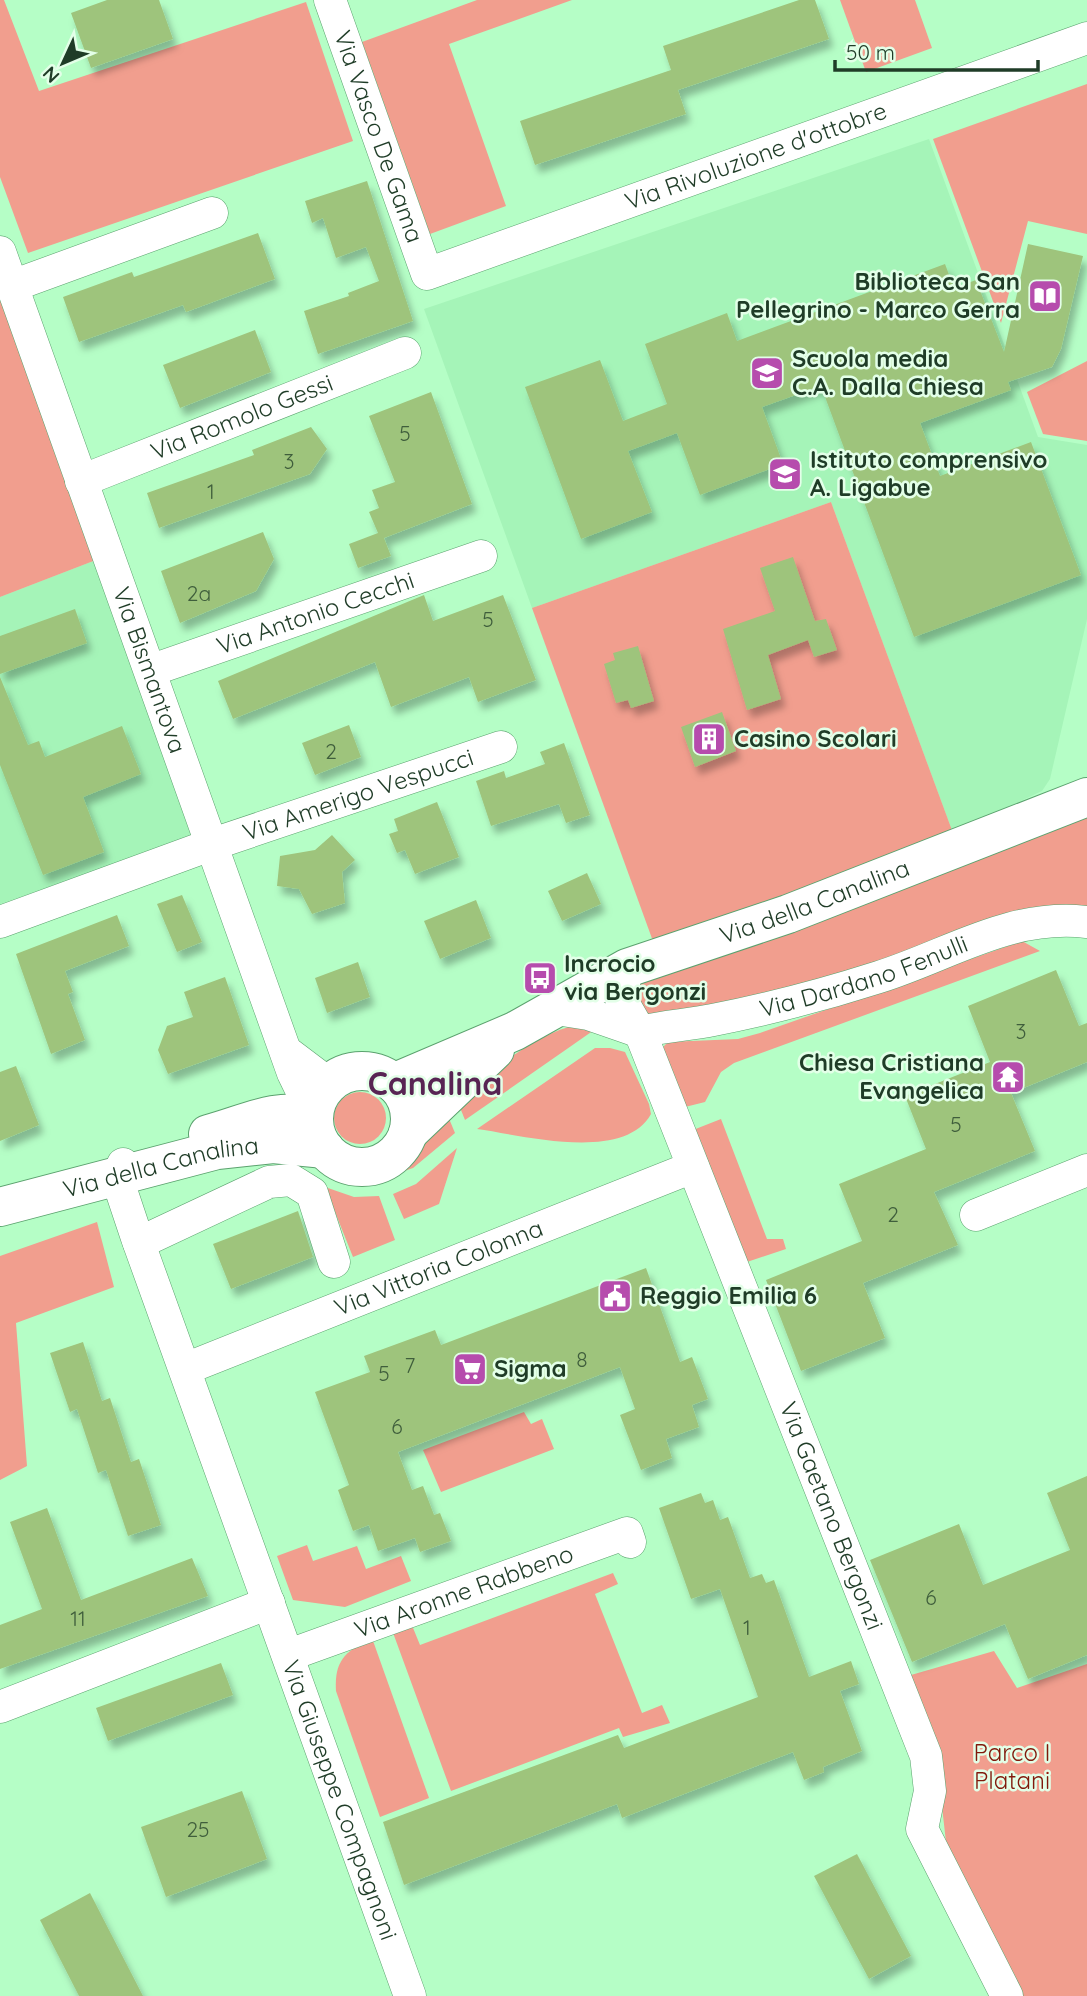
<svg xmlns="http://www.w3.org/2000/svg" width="1087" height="1996" font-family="Quicksand,sans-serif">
<defs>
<filter id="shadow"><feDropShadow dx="4.5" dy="8" stdDeviation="3.5" flood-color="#0004"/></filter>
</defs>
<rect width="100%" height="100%" fill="#b5fec6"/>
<g fill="#a5f4b8">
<polygon points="929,139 1038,437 1087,445 1087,619 1050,779 1042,791 953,833 831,502 532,608 424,309"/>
<polygon points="96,560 194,836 0,904 0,597"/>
</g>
<g fill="#f19e8e">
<polygon points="0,0 4,0 39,91 306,2 353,141 28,253 0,177"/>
<polygon points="477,0 572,0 449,44 506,206 430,234 362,42"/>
<polygon points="840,0 915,0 932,48 866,72"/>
<polygon points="1087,84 1087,234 1028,221 1001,323 933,139"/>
<polygon points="0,299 96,560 0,597"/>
<polygon points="1087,361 1087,441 1043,434 1027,392"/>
<polygon points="831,502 953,833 654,944 532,608"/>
<path d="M1087 800V906C998 900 954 940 874 964 798 986 720 1005 642 1021L630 968Z"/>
<polygon points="1022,941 1040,951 734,1063 721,1072 705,1102 685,1107 663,1047 668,1042 738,1039 760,1033"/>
<path d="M583 1024 597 1028 465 1120 457 1100C489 1072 541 1029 583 1024Z"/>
<path d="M595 1048H610L625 1052 649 1104 651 1114C624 1163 522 1135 477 1129Z"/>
<circle cx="360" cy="1118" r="26"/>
<polygon points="445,1109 455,1133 413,1168 387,1177 399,1169"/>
<polygon points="721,1119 767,1239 783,1239 786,1249 744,1263 693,1130"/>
<polygon points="457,1148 439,1204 404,1219 393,1194 416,1184"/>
<polygon points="325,1187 354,1197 379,1196 395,1240 353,1257"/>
<polygon points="97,1222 114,1287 16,1323 27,1466 0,1480 0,1256"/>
<polygon points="524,1412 531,1424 542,1419 554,1449 441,1492 423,1450"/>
<polygon points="307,1545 313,1561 357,1546 366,1569 401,1556 411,1581 345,1607 293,1600 277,1556"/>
<polygon points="613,1573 618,1584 595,1594 642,1713 662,1705 670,1723 623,1737 619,1728 451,1791 392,1630 411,1623 420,1645"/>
<path d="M372 1638 429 1798 380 1817 336 1691C334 1660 346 1651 372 1638Z"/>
<polygon points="994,1651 1017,1688 1087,1664 1087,1996 1022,1996 947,1851 937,1762 911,1675"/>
</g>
<g fill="#9ec47c" filter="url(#shadow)">
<polygon points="107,0 159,0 173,39 91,68 71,13"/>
<polygon points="799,0 815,0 829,39 678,90 686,114 535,165 520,121 671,70 663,46"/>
<polygon points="367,181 413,321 318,354 304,311 349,296 348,293 379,281 366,247 336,258 323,218 312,223 305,201"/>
<polygon points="258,233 275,279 186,312 183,305 79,342 63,297 132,272 134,277"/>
<polygon points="1028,244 1083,256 1061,349 1052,367 1008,382 1011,390 920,423 940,476 1031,442 1081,575 914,637 821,386 762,407 783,464 700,495 677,433 628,451 652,512 581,539 525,387 600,360 623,421 667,404 645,344 727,313 737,341 945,264 954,288 976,280 1004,352"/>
<polygon points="255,330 271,372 180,408 163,365"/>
<polygon points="431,392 472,504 384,538 391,556 358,568 349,544 378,533 369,512 379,508 372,490 395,482 369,416"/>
<polygon points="311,427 327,449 310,474 159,528 147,493 254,455 252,450"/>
<polygon points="263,532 274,559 256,591 180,623 161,571"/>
<polygon points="793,557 815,621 826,619 837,650 814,657 808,640 768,655 781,699 747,710 723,629 775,611 760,568"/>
<polygon points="424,595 433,621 503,595 536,680 478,702 469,677 391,707 375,662 233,719 218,681"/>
<polygon points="75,609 87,643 0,674 0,636"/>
<polygon points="638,646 654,701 631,708 628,700 616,703 604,664 615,660 613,653"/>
<polygon points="0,677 28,745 39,741 45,757 122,726 141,774 83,797 104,852 43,875 0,765"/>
<polygon points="722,712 736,751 695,767 681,727"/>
<polygon points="349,725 361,757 315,775 302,743"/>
<polygon points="564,743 590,815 566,823 559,804 491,826 476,781 504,771 506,778 545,764 540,752"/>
<polygon points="437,802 459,857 415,874 405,850 397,853 389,834 398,831 394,819"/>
<polygon points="332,835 355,860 342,872 345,903 312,914 299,889 277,886 280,856 315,850"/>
<polygon points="587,873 601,904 562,921 548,891"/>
<polygon points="182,895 202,942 177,952 157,904"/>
<polygon points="476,900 491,938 440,959 424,921"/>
<polygon points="117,915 129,946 65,971 73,992 68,994 85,1040 51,1054 16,954"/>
<polygon points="358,962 370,997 327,1013 315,978"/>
<polygon points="1056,970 1079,1026 1087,1023 1087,1062 1011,1093 1035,1151 934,1192 958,1245 863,1283 885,1338 801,1371 766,1280 862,1241 839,1184 926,1149 905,1096 990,1062 968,1006"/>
<polygon points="225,977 249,1045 168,1074 158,1050 167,1026 193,1017 184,992"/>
<polygon points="16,1066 39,1125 0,1141 0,1072"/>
<polygon points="298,1211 313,1257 231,1289 213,1244"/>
<polygon points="646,1268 680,1362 692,1357 708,1399 692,1405 699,1427 666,1439 672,1458 641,1470 620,1415 635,1409 620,1367 398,1452 412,1490 423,1486 434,1515 440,1513 451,1541 420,1552 415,1538 378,1551 369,1525 353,1531 338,1490 349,1485 315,1392 370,1372 364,1356 435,1330 441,1345"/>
<polygon points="83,1342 102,1401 110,1398 131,1462 139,1459 161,1525 128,1536 106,1470 98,1473 77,1409 70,1412 50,1353"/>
<polygon points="1087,1476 1087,1655 1028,1679 1005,1624 912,1662 870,1560 959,1524 983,1585 1070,1550 1047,1493"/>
<polygon points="701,1493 705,1503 713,1500 720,1520 728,1517 750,1578 762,1574 766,1583 774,1580 809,1677 851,1661 859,1684 840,1691 862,1751 823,1767 824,1772 804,1780 793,1752 622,1818 617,1804 404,1885 383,1822 618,1735 624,1748 758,1697 720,1589 691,1599 659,1508"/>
<polygon points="47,1508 81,1600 192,1558 208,1596 0,1669 0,1625 42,1609 10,1522"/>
<polygon points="221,1663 233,1695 108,1741 96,1708"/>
<polygon points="242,1791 267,1859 166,1897 141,1827"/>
<polygon points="857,1854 911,1956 869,1979 814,1876"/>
<polygon points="90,1893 143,1996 79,1996 40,1920"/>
</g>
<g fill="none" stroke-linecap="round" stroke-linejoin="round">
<g stroke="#5ba26e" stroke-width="33">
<g id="minor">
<path id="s1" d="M330 0 427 274 1087 38"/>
<path id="s2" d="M0 252 293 1073 314 1116"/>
<polyline points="12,286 212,213"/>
<path id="s3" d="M81 481 405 353"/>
<path id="s4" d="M152 670 481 556"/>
<path id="s5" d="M0 922 213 844 501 747"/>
<path id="s6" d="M627 968 621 999 640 1032 926 1756 930 1791 922 1829 1007 1996"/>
<polyline points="556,1009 588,1014 640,1032"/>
<path id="s7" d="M640 1032C664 1026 689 1025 713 1020 764 1010 829 993 879 977 949 955 1010 913 1087 922"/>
<polyline points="288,1053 329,1084"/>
<path id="s8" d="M123 1164 117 1178 137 1238 410 1996"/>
<polyline points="976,1215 1087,1170"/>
<polyline points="139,1243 269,1182 291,1180 312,1193 334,1262"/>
<path id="s9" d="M185 1369 693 1167"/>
<path id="s10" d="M289 1655 627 1533 630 1542"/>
<polyline points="0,1707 269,1603"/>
</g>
</g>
<g stroke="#5ba26e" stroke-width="40">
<g id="tertiary">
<circle cx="362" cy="1119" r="48"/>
<path id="s11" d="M393 1083 515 1031 627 968 788 914 1087 797"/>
<polyline points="408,1133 495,1050"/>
<path d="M208 1134C246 1124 274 1107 314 1116"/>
<path id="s12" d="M0 1207 217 1150 273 1144 325 1149"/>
</g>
</g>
<use href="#minor" stroke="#fff" stroke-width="32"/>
<use href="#tertiary" stroke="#fff" stroke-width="38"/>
</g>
<defs>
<g id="library-square" transform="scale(1.75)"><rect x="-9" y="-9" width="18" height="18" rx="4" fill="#b64cad" stroke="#e3ffe8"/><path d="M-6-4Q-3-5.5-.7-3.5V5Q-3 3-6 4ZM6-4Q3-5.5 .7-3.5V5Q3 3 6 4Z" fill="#fff"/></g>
<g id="school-square" transform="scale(1.75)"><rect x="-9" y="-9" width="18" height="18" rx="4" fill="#b64cad" stroke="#e3ffe8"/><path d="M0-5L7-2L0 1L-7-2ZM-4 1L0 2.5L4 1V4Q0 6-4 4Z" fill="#fff"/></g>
<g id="building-square" transform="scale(1.75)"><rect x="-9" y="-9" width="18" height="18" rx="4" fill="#b64cad" stroke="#e3ffe8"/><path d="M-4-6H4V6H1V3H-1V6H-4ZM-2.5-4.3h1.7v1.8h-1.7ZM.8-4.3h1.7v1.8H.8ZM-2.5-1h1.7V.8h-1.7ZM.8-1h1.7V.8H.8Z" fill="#fff"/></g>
<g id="bus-square" transform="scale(1.75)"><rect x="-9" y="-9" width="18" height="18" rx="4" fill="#b64cad" stroke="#e3ffe8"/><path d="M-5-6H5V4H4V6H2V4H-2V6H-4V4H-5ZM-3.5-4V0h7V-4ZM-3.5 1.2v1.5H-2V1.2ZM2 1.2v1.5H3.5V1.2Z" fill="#fff"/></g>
<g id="temple-square" transform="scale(1.75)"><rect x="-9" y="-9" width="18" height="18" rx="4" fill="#b64cad" stroke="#e3ffe8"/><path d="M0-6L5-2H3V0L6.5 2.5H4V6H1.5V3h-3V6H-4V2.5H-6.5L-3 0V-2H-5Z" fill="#fff"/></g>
<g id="civic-square" transform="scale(1.75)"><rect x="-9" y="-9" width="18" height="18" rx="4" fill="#b64cad" stroke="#e3ffe8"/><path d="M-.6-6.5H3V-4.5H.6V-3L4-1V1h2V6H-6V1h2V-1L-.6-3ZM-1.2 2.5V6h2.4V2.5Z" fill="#fff"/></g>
<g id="supermarket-square" transform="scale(1.75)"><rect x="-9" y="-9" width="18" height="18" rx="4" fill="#b64cad" stroke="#e3ffe8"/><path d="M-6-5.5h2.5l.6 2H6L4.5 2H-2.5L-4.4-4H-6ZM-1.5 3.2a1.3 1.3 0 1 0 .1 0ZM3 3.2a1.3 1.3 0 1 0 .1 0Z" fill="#fff"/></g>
</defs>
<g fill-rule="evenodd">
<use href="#library-square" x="1045" y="296"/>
<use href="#school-square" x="767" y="373"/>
<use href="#school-square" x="785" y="474"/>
<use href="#building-square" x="709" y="739"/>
<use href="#bus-square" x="540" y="978"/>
<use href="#temple-square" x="1008" y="1077"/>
<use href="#civic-square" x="615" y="1296"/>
<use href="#supermarket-square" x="470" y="1369"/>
</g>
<g text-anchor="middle" stroke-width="5" stroke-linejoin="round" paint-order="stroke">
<g font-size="21" fill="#3f5e3c">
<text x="405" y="441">5</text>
<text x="289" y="469">3</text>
<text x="211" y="499">1</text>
<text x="199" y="601">2a</text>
<text x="488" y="627">5</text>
<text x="331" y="759">2</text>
<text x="1021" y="1039">3</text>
<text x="956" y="1132">5</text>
<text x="893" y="1222">2</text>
<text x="582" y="1367">8</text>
<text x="410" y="1373">7</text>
<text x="384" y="1381">5</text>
<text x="397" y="1434">6</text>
<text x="931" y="1605">6</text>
<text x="78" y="1626">11</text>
<text x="747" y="1635">1</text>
<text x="198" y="1837">25</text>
</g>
<g font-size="24" fill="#1f3c27" stroke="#e3ffe8">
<text dy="8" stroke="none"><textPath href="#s1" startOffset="145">Via Vasco De Gama</textPath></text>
<text dy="8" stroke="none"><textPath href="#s1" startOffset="640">Via Rivoluzione d'ottobre</textPath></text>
<text dy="8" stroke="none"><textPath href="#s3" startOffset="173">Via Romolo Gessi</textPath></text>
<text dy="8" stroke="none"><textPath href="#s4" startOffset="173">Via Antonio Cecchi</textPath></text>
<text dy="8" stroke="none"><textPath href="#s2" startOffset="444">Via Bismantova</textPath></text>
<text dy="8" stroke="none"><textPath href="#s5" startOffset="380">Via Amerigo Vespucci</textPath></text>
<text dy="8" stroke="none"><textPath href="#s11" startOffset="460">Via della Canalina</textPath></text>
<text dy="8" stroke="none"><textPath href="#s7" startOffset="231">Via Dardano Fenulli</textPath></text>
<text dy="8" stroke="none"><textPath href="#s12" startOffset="166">Via della Canalina</textPath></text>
<text dy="8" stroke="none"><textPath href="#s9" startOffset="273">Via Vittoria Colonna</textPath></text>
<text dy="8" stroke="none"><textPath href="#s6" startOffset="590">Via Gaetano Bergonzi</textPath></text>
<text dy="8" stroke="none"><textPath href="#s10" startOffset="186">Via Aronne Rabbeno</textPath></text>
<text dy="8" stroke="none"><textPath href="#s8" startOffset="676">Via Giuseppe Compagnoni</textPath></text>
</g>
<g font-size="24" font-weight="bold" fill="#1f3c27" stroke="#e3ffe8" text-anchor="start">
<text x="1020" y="290" text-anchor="end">Biblioteca San<tspan x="1020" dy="28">Pellegrino - Marco Gerra</tspan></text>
<text x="792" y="367">Scuola media<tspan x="792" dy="28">C.A. Dalla Chiesa</tspan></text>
<text x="810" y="468">Istituto comprensivo<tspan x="810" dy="28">A. Ligabue</tspan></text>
<text x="734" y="747">Casino Scolari</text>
<text x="564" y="972">Incrocio<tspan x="564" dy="28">via Bergonzi</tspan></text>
<text x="984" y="1071" text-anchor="end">Chiesa Cristiana<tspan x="984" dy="28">Evangelica</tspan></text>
<text x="640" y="1304">Reggio Emilia 6</text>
<text x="494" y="1377">Sigma</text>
</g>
<g font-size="24" fill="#80190b" stroke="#e3ffe8">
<text x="1012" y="1761">Parco I<tspan x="1012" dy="28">Platani</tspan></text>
</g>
<g font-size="32" font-weight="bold" fill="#582453" stroke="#e3ffe8">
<text x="435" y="1095">Canalina</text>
</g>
</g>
<g transform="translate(63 63) rotate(226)" stroke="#e3ffe8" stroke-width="5" paint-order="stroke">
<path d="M0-5L12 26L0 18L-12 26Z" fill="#1f3c27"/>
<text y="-10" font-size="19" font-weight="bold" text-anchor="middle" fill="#1f3c27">N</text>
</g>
<path d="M835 60v10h203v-10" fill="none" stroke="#1f3c27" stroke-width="3.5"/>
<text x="846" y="60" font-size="21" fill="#1f3c27" stroke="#e3ffe8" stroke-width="5" paint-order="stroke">50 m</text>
</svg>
